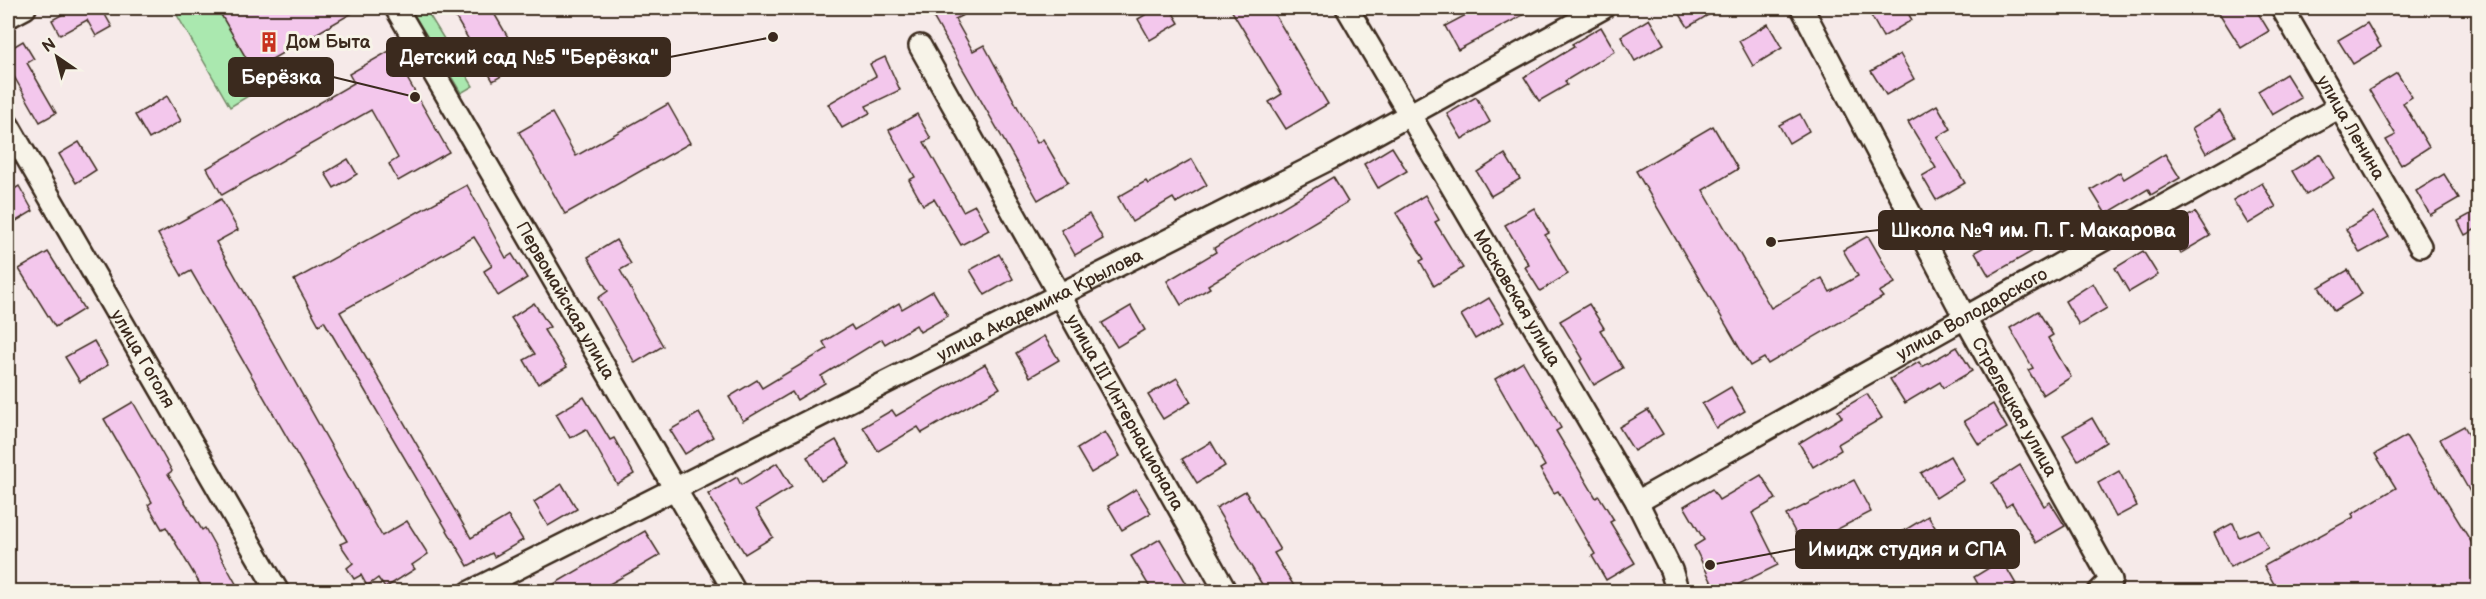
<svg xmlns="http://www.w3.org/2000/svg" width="2486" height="599" font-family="'Balsamiq Sans',sans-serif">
<rect width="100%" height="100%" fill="#f6eae9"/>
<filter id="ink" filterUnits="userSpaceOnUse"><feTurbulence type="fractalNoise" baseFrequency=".0167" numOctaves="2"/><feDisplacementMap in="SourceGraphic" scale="12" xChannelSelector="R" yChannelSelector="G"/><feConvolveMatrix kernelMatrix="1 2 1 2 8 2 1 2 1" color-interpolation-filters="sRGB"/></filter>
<g filter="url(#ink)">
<g fill="#aae8af" stroke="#728966" stroke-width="1.5">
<polygon points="173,8 218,8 263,87 230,107"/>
<polygon points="410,8 425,8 473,86 461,93"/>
</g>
<g fill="#f3c7ec" stroke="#3b2a1e" stroke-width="1.5">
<polygon points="74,8 110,8 103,11 112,27 96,36 87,20 60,35 52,20"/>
<polygon points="229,8 361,8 253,70 220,13"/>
<polygon points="450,8 491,8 523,63 493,81"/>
<polygon points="947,8 977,8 955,19 973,51 984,45 1037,143 1043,139 1068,182 1038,200 932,15"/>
<polygon points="1157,8 1170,8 1179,23 1150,40 1138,19"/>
<polygon points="1230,8 1271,8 1328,104 1286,129 1269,102 1282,94"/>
<polygon points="1479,8 1536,8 1458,50 1445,26"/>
<polygon points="1676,8 1720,8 1688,27"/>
<polygon points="1877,8 1905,8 1912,20 1883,37 1869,12"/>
<polygon points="2216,8 2255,8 2269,31 2241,48"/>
<polygon points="1649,19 1664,44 1635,61 1621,36"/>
<polygon points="2367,23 2381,47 2353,64 2338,40"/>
<polygon points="1768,24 1782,48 1753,66 1739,41"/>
<polygon points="1601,27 1615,51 1565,81 1567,85 1539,101 1524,77 1574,47 1572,44"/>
<polygon points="23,41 34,59 27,63 56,113 40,122 8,66 8,50"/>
<polygon points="391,50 449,152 398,181 389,164 398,158 371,110 222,195 207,168 354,83 349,74"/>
<polygon points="1900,54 1914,79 1886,95 1871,71"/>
<polygon points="885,57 900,90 866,106 870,113 842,128 828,104 876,76 870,64"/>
<polygon points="2397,73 2412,97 2403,103 2429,147 2401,165 2386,140 2396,135 2369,90"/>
<polygon points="2286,74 2301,98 2272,115 2258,91"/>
<polygon points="167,96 181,121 149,139 135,115"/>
<polygon points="1476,97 1490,122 1462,139 1447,114"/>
<polygon points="668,104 690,143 565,214 519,132 552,113 576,156"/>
<polygon points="1937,105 1951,129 1937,137 1965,183 1936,200 1922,176 1936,168 1908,122"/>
<polygon points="2220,111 2235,136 2206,153 2192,128"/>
<polygon points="917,114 931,139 924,142 963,211 975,205 989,230 961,245 934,199 923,205 909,180 915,177 889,130"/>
<polygon points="1800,114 1809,131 1789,143 1779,125"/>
<polygon points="1713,126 1738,169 1703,190 1771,308 1822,278 1830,292 1858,276 1843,250 1868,236 1895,283 1879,292 1883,297 1768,364 1764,358 1750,366 1636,171"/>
<polygon points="79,142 96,170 76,183 59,154"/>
<polygon points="1392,147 1407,171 1378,188 1364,164"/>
<polygon points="1505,154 1520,179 1491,196 1477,172"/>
<polygon points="2165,154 2180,178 2151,195 2148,189 2106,214 2091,190 2120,172 2124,179"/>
<polygon points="2320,154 2334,178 2306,195 2292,171"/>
<polygon points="348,159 357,174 334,188 325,173"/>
<polygon points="1192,159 1207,185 1176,203 1173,198 1132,222 1118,197 1146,181 1148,184"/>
<polygon points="2444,174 2459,198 2430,215 2416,191"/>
<polygon points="1333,177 1348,202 1208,285 1210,288 1181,305 1167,281 1216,252 1214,248"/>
<polygon points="2262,183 2276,207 2248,224 2233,200"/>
<polygon points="467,185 506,258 512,254 527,278 498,296 484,271 492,266 474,237 340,312 471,538 508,516 523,540 494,557 492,553 468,566 324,321 319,325 294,280"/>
<polygon points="19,186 33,211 8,226 8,193"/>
<polygon points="1425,195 1439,220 1435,222 1463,268 1434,286 1420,261 1424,259 1396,213"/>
<polygon points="221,199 238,230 216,242 382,536 407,521 428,554 412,565 415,569 385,588 378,578 367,586 361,575 354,579 347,568 353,563 340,544 347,541 191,271 182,276 158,234"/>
<polygon points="1534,208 1549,233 1545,235 1568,274 1540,291 1525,267 1529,265 1505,225"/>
<polygon points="2478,210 2478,228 2465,235 2458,221"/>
<polygon points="2045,212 2059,236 1989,276 1975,252"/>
<polygon points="2195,212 2210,236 2181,253 2167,229"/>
<polygon points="2374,212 2389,237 2360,253 2346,229"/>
<polygon points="1089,214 1103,239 1075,255 1061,230"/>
<polygon points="616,240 631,264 620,270 663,346 635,363 598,298 608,291 588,257"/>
<polygon points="2143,251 2158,275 2129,292 2115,268"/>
<polygon points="48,252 84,309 55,327 19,269"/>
<polygon points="999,254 1013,279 985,295 970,270"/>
<polygon points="2348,270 2362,294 2334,311 2319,287"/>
<polygon points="2093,283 2107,308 2079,325 2065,301"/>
<polygon points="933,291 948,316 920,332 916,325 885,344 882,339 821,376 825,383 797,400 792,392 743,421 729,397 757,380 762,388 827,349 823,342 851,325 854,330 899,303 902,309"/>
<polygon points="1489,298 1504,322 1475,339 1461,315"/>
<polygon points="534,303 550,327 544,330 567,367 538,384 524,360 535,354 511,318"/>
<polygon points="1589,304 1604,328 1600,330 1623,368 1594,385 1580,361 1583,359 1560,321"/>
<polygon points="1131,306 1145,330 1117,347 1102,323"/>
<polygon points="2038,311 2053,335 2048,338 2071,377 2043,395 2028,370 2033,368 2010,328"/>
<polygon points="1044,336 1059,360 1030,377 1016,353"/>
<polygon points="94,341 108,365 80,382 65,357"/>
<polygon points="1957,347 1972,371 1943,388 1940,382 1905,403 1890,379 1919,362 1922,367"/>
<polygon points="1523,362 1561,428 1556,431 1596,498 1599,496 1614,520 1610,522 1635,563 1606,580 1592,556 1595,554 1558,491 1554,493 1540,469 1545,466 1495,379"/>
<polygon points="985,364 1000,388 922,433 918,427 878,451 863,427 892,410 896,416"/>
<polygon points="1177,378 1191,402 1163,419 1148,395"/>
<polygon points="1731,387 1745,411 1716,428 1702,404"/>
<polygon points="1867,394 1882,418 1838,444 1841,450 1813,467 1799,443 1842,417 1838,411"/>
<polygon points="584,397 610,440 614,438 634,474 617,484 586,429 570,438 556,414"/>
<polygon points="133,402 172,471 168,474 202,530 205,528 240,591 204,591 166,527 162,529 148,505 152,502 104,419"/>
<polygon points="1993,404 2007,428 1979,445 1964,421"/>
<polygon points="1648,410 1663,434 1634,451 1619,427"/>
<polygon points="699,413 713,437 685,454 670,430"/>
<polygon points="2092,418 2106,442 2078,460 2063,435"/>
<polygon points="2464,426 2478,451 2478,506 2440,439"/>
<polygon points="1105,432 1120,456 1091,473 1077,449"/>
<polygon points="2406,436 2478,553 2478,591 2278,591 2264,566 2354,517 2352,514 2396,488 2375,454"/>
<polygon points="836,440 850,464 821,481 807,457"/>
<polygon points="1211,442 1225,466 1197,483 1182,459"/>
<polygon points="1950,456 1964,480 1936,498 1921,473"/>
<polygon points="777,463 792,487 756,509 773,537 745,554 708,494 737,477 741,485"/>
<polygon points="2020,465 2044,506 2050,502 2065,526 2036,543 2012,503 2006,507 1992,483"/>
<polygon points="2119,471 2137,506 2116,517 2098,483"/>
<polygon points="1761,475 1776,499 1752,513 1778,565 1725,591 1716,591 1694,546 1704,540 1684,506 1712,489 1719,500"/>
<polygon points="1854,480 1871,512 1803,547 1786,515"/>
<polygon points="562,484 577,509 548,526 534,502"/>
<polygon points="1136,489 1151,513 1122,530 1108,506"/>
<polygon points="1245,491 1280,550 1274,553 1297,591 1266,591 1216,508"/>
<polygon points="1928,516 1943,540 1914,557 1900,533"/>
<polygon points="2233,523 2239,537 2258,529 2268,548 2230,567 2214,533"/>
<polygon points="645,531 660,555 631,572 597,591 542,591"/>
<polygon points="1160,539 1191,591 1152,591 1131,556"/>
<polygon points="2002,560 2016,584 2004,591 1982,591 1974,577"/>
</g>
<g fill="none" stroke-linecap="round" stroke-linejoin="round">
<g stroke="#3b2a1e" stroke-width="26">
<g id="minor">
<path id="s1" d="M396 8 735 592"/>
<path id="s2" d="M1347 8 1637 502 1671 570 1678 592"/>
<path id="s3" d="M1802 8 1964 316 2111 580 2099 592"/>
<path id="s4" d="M2282 8 2420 246"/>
<polyline points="8,17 25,8"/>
<path id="s5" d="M920 46 1226 592"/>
<path id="s6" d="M8 125 278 592"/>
<path id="s7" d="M1637 502 2338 108"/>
<path id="s8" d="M470 592 1331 158 1603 8"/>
</g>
</g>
<use href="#minor" stroke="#f7f3e8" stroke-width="21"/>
</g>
</g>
<defs>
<g id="building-bare" transform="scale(1.62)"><path d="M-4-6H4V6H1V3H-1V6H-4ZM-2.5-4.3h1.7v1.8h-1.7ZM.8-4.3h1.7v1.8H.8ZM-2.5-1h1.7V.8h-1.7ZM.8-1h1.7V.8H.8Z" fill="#c8321e" stroke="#f7f3e8" stroke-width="2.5" paint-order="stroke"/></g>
</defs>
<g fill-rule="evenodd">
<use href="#building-bare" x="269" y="42"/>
</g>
<g text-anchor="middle" stroke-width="6" stroke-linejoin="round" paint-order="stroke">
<g font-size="18" font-weight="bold" fill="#3b2a1e" stroke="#f7f3e8" text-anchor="start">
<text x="286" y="48">Дом Быта</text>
</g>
<g font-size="18" fill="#3b2a1e" stroke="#f7f3e8">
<text dy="6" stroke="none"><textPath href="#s4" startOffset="138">улица Ленина</textPath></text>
<text dy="6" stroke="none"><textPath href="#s2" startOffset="336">Московская улица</textPath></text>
<text dy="6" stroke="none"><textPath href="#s1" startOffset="338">Первомайская улица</textPath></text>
<text dy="6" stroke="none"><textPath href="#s8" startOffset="638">улица Академика Крылова</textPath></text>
<text dy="6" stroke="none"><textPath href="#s7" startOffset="384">улица Володарского</textPath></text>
<text dy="6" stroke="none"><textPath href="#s6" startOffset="270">улица Гоголя</textPath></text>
<text dy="6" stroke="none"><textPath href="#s3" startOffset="452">Стрелецкая улица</textPath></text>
<text dy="6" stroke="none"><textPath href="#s5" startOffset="420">улица III Интернационала</textPath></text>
</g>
</g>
<path fill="none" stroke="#3b2a1e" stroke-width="2" d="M773 37L670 57M415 97L333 77M1771 242L1879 230M1710 565L1796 549"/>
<g fill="#3b2a1e" stroke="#f7f3e8" stroke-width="2">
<circle cx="773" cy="37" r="6"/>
<circle cx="415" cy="97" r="6"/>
<circle cx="1771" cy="242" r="6"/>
<circle cx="1710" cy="565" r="6"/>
</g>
<g fill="#3b2a1e" stroke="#3b2a1e" stroke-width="2">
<rect x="387" y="38" width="283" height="38" rx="6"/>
<rect x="229" y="58" width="104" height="38" rx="6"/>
<rect x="1879" y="211" width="309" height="38" rx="6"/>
<rect x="1796" y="530" width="223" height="38" rx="6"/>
</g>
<g font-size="20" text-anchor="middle" font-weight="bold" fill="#fff">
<text x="529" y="64">Детский сад №5 "Берёзка"</text>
<text x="281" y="84">Берёзка</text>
<text x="2033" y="237">Школа №9 им. П. Г. Макарова</text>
<text x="1907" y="556">Имидж студия и СПА</text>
</g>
<rect width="2486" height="599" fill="none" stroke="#f7f3e8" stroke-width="30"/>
<rect x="15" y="15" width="2456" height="569" fill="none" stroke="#3b2a1e" stroke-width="2" filter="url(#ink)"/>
<g transform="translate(57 57) rotate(325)" stroke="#f7f3e8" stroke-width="4.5" paint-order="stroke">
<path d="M0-4.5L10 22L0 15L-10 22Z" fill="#3b2a1e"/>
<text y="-9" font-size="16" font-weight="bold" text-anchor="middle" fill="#3b2a1e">N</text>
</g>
</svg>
